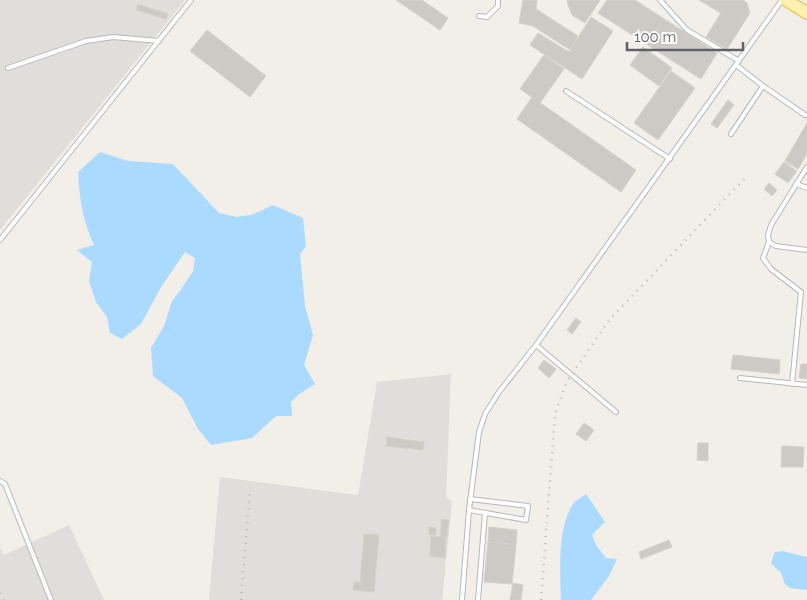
<svg xmlns="http://www.w3.org/2000/svg" width="807" height="600" font-family="Raleway,sans-serif">
<rect width="100%" height="100%" fill="#f1efe8"/>
<g fill="#e0deda">
<polygon points="0,0 185,0 0,230"/>
<polygon points="451,374 446,497 452,501 442,600 209,600 220,477 358,495 377,382"/>
<polygon points="69,525 104,600 0,600 0,548 4,555"/>
</g>
<g fill="#aadaff">
<path d="M100 152 128 161 173 164 219 213 236 217 251 215 273 205 303 218 306 246 300 254 305 306 313 335 304 365 315 384 298 395 291 402 292 416H276L252 438 211 445 198 429 182 398 153 376 151 348 164 326 172 301 180 291 193 271 195 258 185 252 161 287 141 324 122 339 110 333 107 317 96 302 89 281 92 262 77 250 94 245C82 217 80 202 78 172Z"/>
<path d="M586 494 605 522 592 535 596 545 606 558 617 559 609 576 591 600H561C560 573 557 525 574 503 576 500 582 497 586 494Z"/>
<polygon points="782,551 807,557 807,590 790,588 785,584 781,573 771,563 775,552"/>
</g>
<g fill="#cccac5" stroke="#d6d1c6">
<polygon points="396,0 422,0 448,18 440,30"/>
<polygon points="523,0 537,0 536,9 578,36 570,50 533,26 519,23"/>
<polygon points="568,0 600,0 585,23 572,15 567,2"/>
<polygon points="607,0 635,0 717,53 701,79 598,13"/>
<polygon points="699,0 743,0 747,3 750,13 727,49 706,37 721,13"/>
<polygon points="138,4 168,14 166,19 136,10"/>
<polygon points="591,17 613,31 582,79 530,45 538,33 569,52"/>
<polygon points="207,30 266,76 250,97 190,51"/>
<polygon points="643,47 672,68 659,86 630,65"/>
<polygon points="544,55 564,69 540,103 520,89"/>
<polygon points="671,71 695,88 658,140 634,123"/>
<polygon points="532,97 636,170 621,192 517,119"/>
<polygon points="728,100 734,105 717,128 711,124"/>
<polygon points="807,123 807,154 798,169 785,161"/>
<polygon points="784,162 797,171 788,183 775,174"/>
<polygon points="769,183 777,190 772,196 764,189"/>
<polygon points="576,318 581,322 572,334 567,330"/>
<polygon points="733,355 780,360 779,374 731,369"/>
<polygon points="544,360 556,369 549,378 538,368"/>
<polygon points="801,364 807,364 807,379 799,378"/>
<polygon points="584,423 594,430 586,441 576,434"/>
<polygon points="387,437 424,442 423,450 386,446"/>
<polygon points="698,443 708,443 708,461 697,460"/>
<polygon points="782,446 804,447 803,467 781,467"/>
<polygon points="442,519 449,520 447,537 440,537"/>
<polygon points="429,527 436,528 436,535 429,535"/>
<polygon points="489,527 517,530 516,545 488,542"/>
<polygon points="364,534 379,535 374,592 353,590 354,582 360,583"/>
<polygon points="431,536 446,537 445,558 430,556"/>
<polygon points="669,540 672,547 641,559 639,552"/>
<polygon points="488,542 516,545 512,584 484,582"/>
<polygon points="513,583 523,585 521,600 510,600"/>
</g>
<g fill="none" stroke-linecap="round" stroke-linejoin="round">
<g stroke="#b5b8bc" stroke-width="6">
<g id="lane">
<polyline points="660,0 687,30 739,61"/>
<polyline points="479,16 487,17 498,6 498,0"/>
<polyline points="8,68 86,41 113,37 159,41"/>
<polyline points="763,86 805,115"/>
<polyline points="566,91 670,159"/>
<polyline points="731,134 763,86 736,65"/>
<polyline points="807,167 771,225 768,235 769,242 776,246 807,250"/>
<polyline points="796,184 807,188"/>
<polyline points="0,240 191,0"/>
<polyline points="769,242 763,258 771,269 801,292 792,384"/>
<polyline points="536,345 616,412"/>
<polyline points="740,378 807,385"/>
<polyline points="0,481 5,484 51,600"/>
<polyline points="469,510 526,520 528,506 470,499"/>
<polyline points="462,600 469,510 479,432 485,414 499,392 536,345 782,0"/>
<polyline points="478,600 485,513"/>
</g>
</g>
<g stroke="#f2c960" stroke-width="14">
<polyline id="primary" points="786,0 807,13"/>
</g>
<use href="#lane" stroke="#fff" stroke-width="4"/>
<use href="#primary" stroke="#fff2af" stroke-width="11"/>
<g stroke="#b6b7b8" stroke-width="2.5" stroke-dasharray="1 6" stroke-linecap="butt">
<polyline points="0,593 4,600"/>
<polyline points="241,600 250,491"/>
<polyline points="541,600 555,414 567,381 610,319 748,175"/>
</g>
</g>
<path d="M627 42v8h116v-8" fill="none" stroke="#5f6368" stroke-width="2.5"/>
<text x="634" y="42" font-size="15" fill="#5f6368" stroke="#ffffff" stroke-width="4" paint-order="stroke">100 m</text>
</svg>
